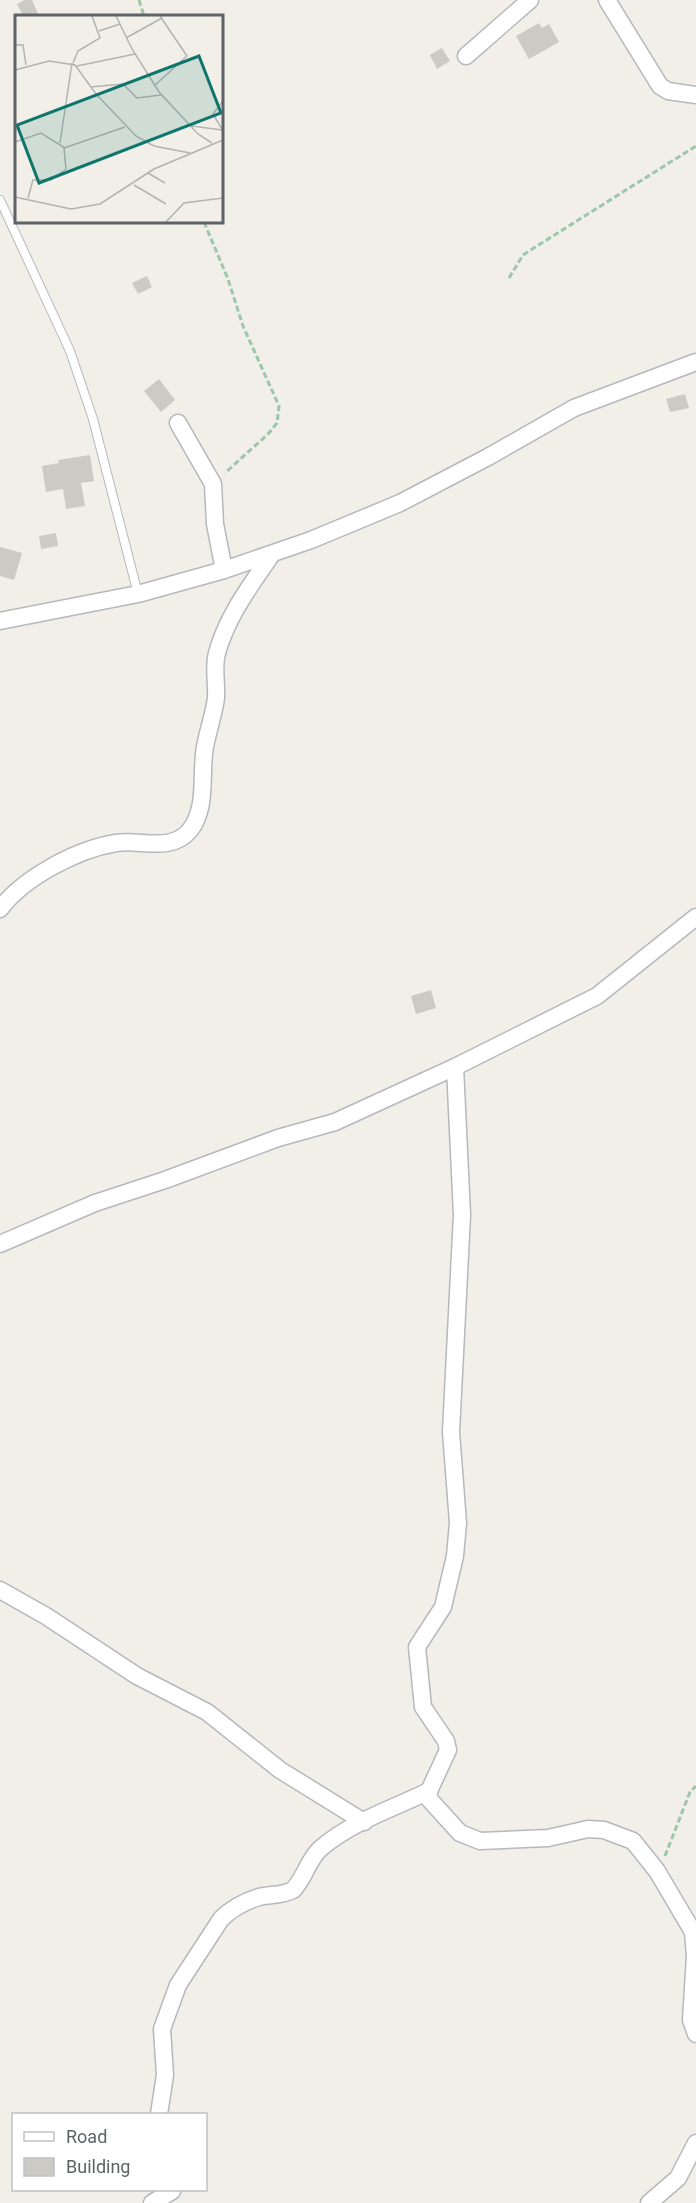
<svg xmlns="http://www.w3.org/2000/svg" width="696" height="2203" font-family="Roboto,sans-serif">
<rect width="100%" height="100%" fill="#f1efe8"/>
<g fill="#cccac5">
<polygon points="25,0 32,0 39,16 23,16 17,4"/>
<polygon points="539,23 542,28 549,24 559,42 529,59 516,36"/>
<polygon points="442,48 450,61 437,69 430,55"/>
<polygon points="147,276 152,287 138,294 132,283"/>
<polygon points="159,379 175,400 161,412 144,391"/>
<polygon points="685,394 689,408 670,412 666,399"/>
<polygon points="90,455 94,481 81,483 85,506 66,509 63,489 46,492 42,466 59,463 58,460"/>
<polygon points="56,533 58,546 41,549 39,536"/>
<polygon points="0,547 22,553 14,580 0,576"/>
<polygon points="431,990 436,1008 416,1014 411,996"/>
</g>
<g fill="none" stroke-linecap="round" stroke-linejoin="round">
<g stroke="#b5b8bc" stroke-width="10">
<polyline id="lane" points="0,200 70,351 93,419 138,594"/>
</g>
<g stroke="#b5b8bc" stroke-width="19">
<g id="street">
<polyline points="607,0 660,86 668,91 696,95"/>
<polyline points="466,56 530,0"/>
<polyline points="178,423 213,484 215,524 224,570"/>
<polyline points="0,621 138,594 224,570 311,540 400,503 488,457 574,408 696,362"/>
<path d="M0 909C24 877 78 849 116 843 140 839 172 853 190 830 208 807 200 774 205 747 208 730 214 714 216 698 217 683 213 667 217 653 227 616 251 585 272 554"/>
<polyline points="455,1067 462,1215 451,1432 458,1523 455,1556 443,1607 417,1647 423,1707 446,1741 448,1750 429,1791 429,1799 460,1833 480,1841 548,1838 588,1829 604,1830 633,1841 657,1871 693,1932 695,1956 691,2020 696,2034"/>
<polyline points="0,1244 95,1203 165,1180 278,1138 335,1122 455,1067 597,996 696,917"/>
<polyline points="0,1590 46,1616 137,1676 207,1712 280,1770 364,1822"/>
<path d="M159 2114 165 2075 162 2029 178 1985 221 1919C231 1909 246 1901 259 1897 271 1894 282 1896 293 1890 305 1878 308 1859 321 1848 351 1822 394 1808 429 1791"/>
<polyline points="152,2203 172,2191"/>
<polyline points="649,2203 678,2178 696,2143"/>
</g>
</g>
<g stroke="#9cc7a9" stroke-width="3" stroke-dasharray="6 3" stroke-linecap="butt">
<polyline points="139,0 144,16"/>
<polyline points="204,222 228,279 243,326 279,406 277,423 268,434 225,473"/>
<polyline points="509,278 523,255 537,246 696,146"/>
<polyline points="665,1856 690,1792 696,1786"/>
</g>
<use href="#lane" stroke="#fff" stroke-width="8"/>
<use href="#street" stroke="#fff" stroke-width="16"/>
</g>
<g transform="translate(15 15)">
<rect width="208" height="208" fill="#f1efe8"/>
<path fill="none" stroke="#b3b3b1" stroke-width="1.5" d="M101 1 117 34 144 77 183 119 197 128M84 16 105 9M111 23 147 3M0 30H8L11 50M58 48 63 36 85 23 77 1M62 51 120 39M0 55 34 46 60 50 81 79 121 121 139 131 175 138M139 71 172 41 145 1M75 72 108 69 122 83 146 80M208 86 198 99 208 116M177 111 207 115M0 127 26 118 50 133M45 128 57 48M133 158 150 168M119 170 151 189M0 182 56 194 85 189 139 154 208 125M13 183 18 165H36L51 154 49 133 110 112M150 208 169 188 208 183"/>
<path fill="#0f766e" fill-opacity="0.15" stroke="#0f766e" stroke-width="3" d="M184 41 206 98 24 168 2 110Z"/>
<rect width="208" height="208" fill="none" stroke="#5f6368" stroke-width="3"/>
</g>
<rect x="12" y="2113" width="195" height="78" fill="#ffffff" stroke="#bfc1c3" stroke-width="1.5"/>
<rect x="24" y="2132" width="30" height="9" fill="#ffffff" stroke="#bfc1c3" stroke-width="1.5"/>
<text x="66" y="2143" font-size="18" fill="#5f6368">Road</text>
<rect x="24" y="2158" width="30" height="18" fill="#cccac5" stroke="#bfc1c3" stroke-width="1.5"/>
<text x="66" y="2173" font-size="18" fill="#5f6368">Building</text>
</svg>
